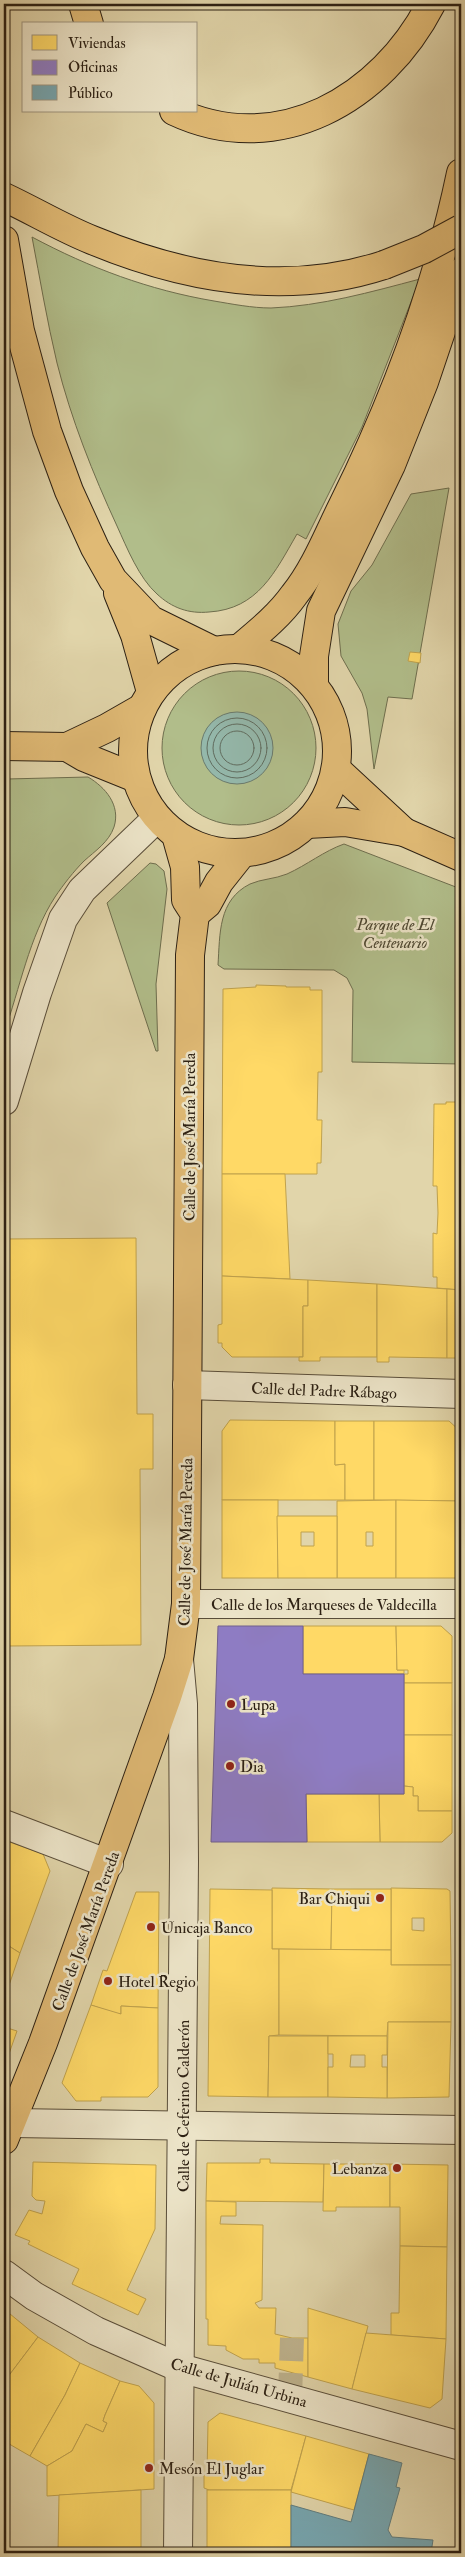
<svg xmlns="http://www.w3.org/2000/svg" width="465" height="2557" font-family="'IM FELL Double Pica',serif">
<rect width="100%" height="100%" fill="#e1d5aa"/>
<filter id="stains"><feTurbulence type="fractalNoise" baseFrequency=".004" numOctaves="4"/><feColorMatrix values="0 0 0 0 .2 0 0 0 0 .09 0 0 0 0 .02 0 0 0 .5 -.17"/></filter>
<radialGradient id="worn" r=".72"><stop offset=".6" stop-color="#630" stop-opacity="0"/><stop offset="1" stop-color="#630" stop-opacity=".3"/></radialGradient>
<g fill="#b1bd8a" stroke="#6e6e4e">
<path d="M32 237C90 268 149 290 214 301 232 304 252 308 271 308 321 306 371 292 420 279L362 427 306 539 297 534C275 572 258 609 209 612 189 614 172 608 157 594 139 578 127 548 117 526 93 474 71 419 57 363 47 321 40 279 32 237Z"/>
<polygon points="449,488 412,699 388,697 374,769 367,709 362,693 341,656 338,624 351,591 372,565 411,494"/>
<circle cx="239" cy="748" r="77"/>
<path d="M88 777C105 787 121 805 114 827 109 842 95 851 84 861 74 871 63 885 55 897 29 937 20 988 4 1033V827L7 779Z"/>
<path d="M344 844 461 889V1064L352 1062 353 990 347 978 334 970 224 969 218 965C220 934 218 900 250 884 261 879 275 879 287 874 307 865 324 851 344 844Z"/>
<polygon points="150,863 156,864 164,871 167,889 156,984 158,1051 156,1051 107,903"/>
</g>
<circle fill="#94b8ab" stroke="#6a7b6e" cx="237" cy="748" r="36"/>
<g fill="#ffd966" stroke="#c0a24d" fill-rule="evenodd">
<polygon points="410,652 421,653 420,663 408,661"/>
<polygon points="256,985 286,986 286,987 310,987 310,990 322,990 322,1072 318,1072 317,1120 322,1120 321,1163 317,1163 317,1174 222,1174 223,989 256,987"/>
<polygon points="446,1102 461,1102 461,1290 437,1288 437,1277 433,1277 433,1233 437,1234 438,1213 437,1186 433,1186 434,1104 446,1104"/>
<polygon points="222,1174 285,1174 290,1279 222,1276"/>
<polygon points="136,1238 137,1414 153,1414 153,1469 140,1469 141,1645 7,1646 7,1531 4,1531 4,1239"/>
<polygon points="222,1276 308,1280 308,1306 303,1306 303,1357 232,1357 222,1347 222,1343 218,1343 218,1325 222,1324"/>
<polygon points="308,1280 377,1284 377,1357 320,1357 320,1361 299,1361 299,1357 303,1357 303,1306 308,1306"/>
<polygon points="377,1284 447,1289 447,1358 389,1357 389,1362 377,1362"/>
<polygon points="447,1289 461,1290 461,1358 447,1358"/>
<polygon points="230,1420 335,1421 335,1465 345,1464 345,1500 222,1500 222,1431"/>
<polygon points="335,1421 374,1421 374,1500 345,1500 345,1464 335,1465"/>
<polygon points="374,1421 449,1421 460,1431 460,1501 374,1500"/>
<rect x="222" y="1500" width="56" height="78"/>
<path d="M396 1500V1578H337V1501ZM366 1532H373V1546H366Z"/>
<polygon points="396,1500 460,1501 460,1578 396,1578"/>
<path d="M277 1516H337V1578H278ZM301 1532H314V1546H301Z"/>
<polygon points="303,1626 396,1626 397,1670 404,1670 404,1674 303,1674"/>
<polygon points="396,1626 441,1626 452,1636 452,1683 404,1683 404,1674 408,1674 408,1670 397,1670"/>
<rect x="404" y="1683" width="48" height="52"/>
<polygon points="404,1735 452,1735 452,1811 418,1811 418,1796 413,1796 413,1787 404,1786"/>
<polygon points="404,1786 413,1787 413,1796 418,1796 418,1811 452,1811 452,1833 442,1842 380,1842 379,1794 404,1794"/>
<polygon points="306,1794 379,1794 380,1842 307,1842"/>
<polygon points="4,1840 43,1854 50,1871 20,1953 4,1943"/>
<polygon points="272,1888 332,1889 331,1950 272,1949"/>
<path d="M391 1888 447 1889 450 1891 451 1965H391ZM412 1918H424V1931L412 1930Z"/>
<polygon points="210,1889 272,1890 272,1949 279,1949 279,2035 269,2036 268,2097 208,2096"/>
<polygon points="332,1889 391,1889 391,1950 331,1950"/>
<polygon points="136,1892 159,1892 158,2008 121,2006 121,2014 117,2014 91,2005 103,1970 107,1971"/>
<polygon points="4,1943 20,1953 4,2000"/>
<polygon points="279,1949 391,1950 391,1965 451,1965 451,2022 388,2022 387,2036 279,2035"/>
<polygon points="91,2005 121,2014 121,2006 158,2008 158,2087 148,2097 101,2097 101,2101 76,2101 62,2083"/>
<polygon points="388,2022 451,2022 449,2097 387,2098"/>
<polygon points="4,2027 17,2031 4,2068"/>
<polygon points="269,2036 328,2036 328,2097 268,2097"/>
<path d="M328 2036H387V2055H382V2067H387V2098L328 2097V2067H333V2054H328ZM351 2055H365V2067H350Z"/>
<polygon points="260,2159 270,2159 270,2163 324,2164 323,2202 206,2201 207,2163 260,2163"/>
<polygon points="33,2162 156,2165 155,2229 127,2290 146,2299 138,2315 72,2284 79,2269 28,2244 30,2241 15,2235 29,2210 42,2214 45,2201 36,2200 32,2196"/>
<polygon points="324,2164 390,2164 390,2207 336,2207 336,2211 323,2211"/>
<polygon points="390,2164 448,2165 447,2247 400,2246 400,2207 390,2207"/>
<polygon points="206,2201 236,2202 236,2216 221,2216 220,2224 263,2225 262,2300 255,2303 259,2308 276,2308 275,2334 292,2338 308,2338 308,2377 275,2368 275,2363 259,2363 259,2359 243,2359 226,2350 226,2346 208,2345 208,2319 206,2319"/>
<polygon points="400,2246 447,2247 446,2339 391,2335 391,2313 399,2313"/>
<polygon points="308,2308 368,2326 352,2389 308,2377"/>
<polygon points="4,2309 38,2337 4,2382"/>
<polygon points="366,2333 446,2339 442,2399 430,2408 352,2389"/>
<polygon points="38,2337 80,2363 65,2395 30,2456 4,2441 4,2382"/>
<polygon points="80,2363 120,2381 105,2415 103,2421 107,2423 103,2432 86,2424 72,2451 47,2466 30,2456 65,2395"/>
<polygon points="120,2381 139,2386 154,2403 154,2489 47,2496 47,2466 72,2451 86,2424 103,2432 107,2423 103,2421 105,2415"/>
<polygon points="220,2413 306,2436 291,2490 209,2490 204,2488 204,2475 207,2475 208,2422"/>
<polygon points="306,2436 369,2454 354,2510 291,2492"/>
<polygon points="141,2490 141,2553 58,2553 59,2495"/>
<rect x="207" y="2490" width="84" height="63"/>
</g>
<polygon fill="#8e7cc3" stroke="#71608e" points="218,1626 303,1626 303,1674 404,1674 404,1794 306,1794 307,1842 211,1842"/>
<polygon fill="#76a5af" stroke="#607d80" points="369,2454 402,2463 396,2487 400,2488 388,2530 392,2537 433,2540 431,2553 291,2553 291,2505 351,2522"/>
<g fill="none" stroke-linecap="round" stroke-linejoin="round">
<g stroke="#606c5f" stroke-width="1">
<circle cx="237" cy="748" r="30"/>
<circle cx="237" cy="748" r="24"/>
<circle cx="237" cy="748" r="17"/>
</g>
<polyline stroke="#bdb18c" stroke-width="24" stroke-dasharray="24 12" stroke-linecap="butt" points="290,2397 292,2338"/>
<g stroke="#594d39" stroke-width="30">
<g id="minor">
<polyline points="4,1101 37,993 63,919 82,890 157,818"/>
<polyline points="187,1385 461,1394"/>
<polyline points="186,1604 461,1604"/>
<polyline points="4,1824 109,1864"/>
<polyline points="13,2123 461,2130"/>
<polyline points="4,2274 34,2296 96,2331 180,2368 461,2446"/>
<polyline points="178,2553 184,1861 183,1704 179,1659"/>
</g>
</g>
<g stroke="#2c2013" stroke-width="30">
<g id="primary">
<polyline points="4,746 67,747 84,757 136,778"/>
<polyline points="67,747 107,728 142,708"/>
<polyline points="336,769 404,832"/>
<polyline points="307,824 345,822 404,832 461,857"/>
</g>
</g>
<g stroke="#2c2013" stroke-width="30">
<g id="trunk">
<polyline points="4,240 20,331 47,431 69,491 95,548 113,580 151,620 214,651"/>
<polyline points="118,593 135,635 151,692"/>
<circle cx="235" cy="751" r="102"/>
<polyline points="195,914 207,904 219,882 242,853"/>
<polyline points="4,2140 43,2043 167,1697 179,1659 186,1604 190,955 195,914 186,900 185,867 176,835"/>
</g>
</g>
<g stroke="#2c2013" stroke-width="30">
<g id="motorway">
<polyline points="83,4 89,24"/>
<path d="M174 111C278 160 382 99 431 4"/>
<path d="M4 197C34 211 62 228 92 240 186 279 286 297 384 265"/>
<path d="M240 648C259 632 279 616 294 595 315 569 328 535 343 505 395 400 437 288 461 173"/>
<polyline points="314,685 314,656 321,611 391,465 424,382 461,272"/>
</g>
</g>
<use href="#minor" stroke="#ece4c8" stroke-width="28"/>
<use href="#primary" stroke="#e0ba75" stroke-width="28"/>
<use href="#trunk" stroke="#e0ba75" stroke-width="28"/>
<use href="#motorway" stroke="#e0ba75" stroke-width="28"/>
<g stroke="#2c2013" stroke-width="30" stroke-linecap="butt">
<polyline id="motorway-bridge" points="384,265 424,249 461,229"/>
</g>
<use href="#motorway-bridge" stroke="#e0ba75" stroke-width="28"/>
</g>
<g fill="#8f2418" stroke="#ece4c8" stroke-width="2">
<circle cx="231" cy="1704" r="5"/>
<circle cx="230" cy="1766" r="5"/>
<circle cx="380" cy="1898" r="5"/>
<circle cx="151" cy="1927" r="5"/>
<circle cx="108" cy="1981" r="5"/>
<circle cx="397" cy="2168" r="5"/>
<circle cx="149" cy="2468" r="5"/>
</g>
<g text-anchor="middle" stroke-width="5" stroke-linejoin="round" paint-order="stroke">
<g font-size="16" font-style="italic" fill="#4d4731" stroke="#ece4c8">
<text x="395" y="930">Parque de El<tspan x="395" dy="18">Centenario</tspan></text>
</g>
<g font-size="16" fill="#2c2013" stroke="#ece4c8">
<text transform="translate(189 1137) rotate(-90)" y="6">Calle de José María Pereda</text>
<text transform="translate(324 1390) rotate(2)" y="6">Calle del Padre Rábago</text>
<text transform="translate(185 1542) rotate(-89)" y="6">Calle de José María Pereda</text>
<text x="324" y="1610">Calle de los Marqueses de Valdecilla</text>
<text transform="translate(85 1931) rotate(-70)" y="6">Calle de José María Pereda</text>
<text transform="translate(183 2106) rotate(-90)" y="6">Calle de Ceferino Calderón</text>
<text transform="translate(239 2382) rotate(16)" y="6">Calle de Julián Urbina</text>
</g>
<g font-size="16" fill="#2c2013" stroke="#ece4c8" text-anchor="start">
<text x="241" y="1710">Lupa</text>
<text x="240" y="1772">Dia</text>
<text x="370" y="1904" text-anchor="end">Bar Chiqui</text>
<text x="161" y="1933">Unicaja Banco</text>
<text x="118" y="1987">Hotel Regio</text>
<text x="387" y="2174" text-anchor="end">Lebanza</text>
<text x="159" y="2474">Mesón El Juglar</text>
</g>
</g>
<rect width="465" height="2557" fill="none" stroke="#e1d5aa" stroke-width="20"/>
<rect x="5" y="5" width="455" height="2547" fill="none" stroke="#2c2013" stroke-width="2.5"/>
<rect x="10" y="10" width="445" height="2537" fill="none" stroke="#2c2013"/>
<rect x="22" y="22" width="175" height="90" fill="#ece4c8" stroke="#9f9680"/>
<rect x="32" y="35" width="25" height="15" fill="#ffd966" stroke="#9f9680"/>
<text x="68" y="48" font-size="15" fill="#2c2013">Viviendas</text>
<rect x="32" y="60" width="25" height="15" fill="#8e7cc3" stroke="#9f9680"/>
<text x="68" y="72" font-size="15" fill="#2c2013">Oficinas</text>
<rect x="32" y="85" width="25" height="15" fill="#76a5af" stroke="#9f9680"/>
<text x="68" y="98" font-size="15" fill="#2c2013">Público</text>
<rect width="100%" height="100%" filter="url(#stains)"/>
<rect width="100%" height="100%" fill="url(#worn)"/>
</svg>
